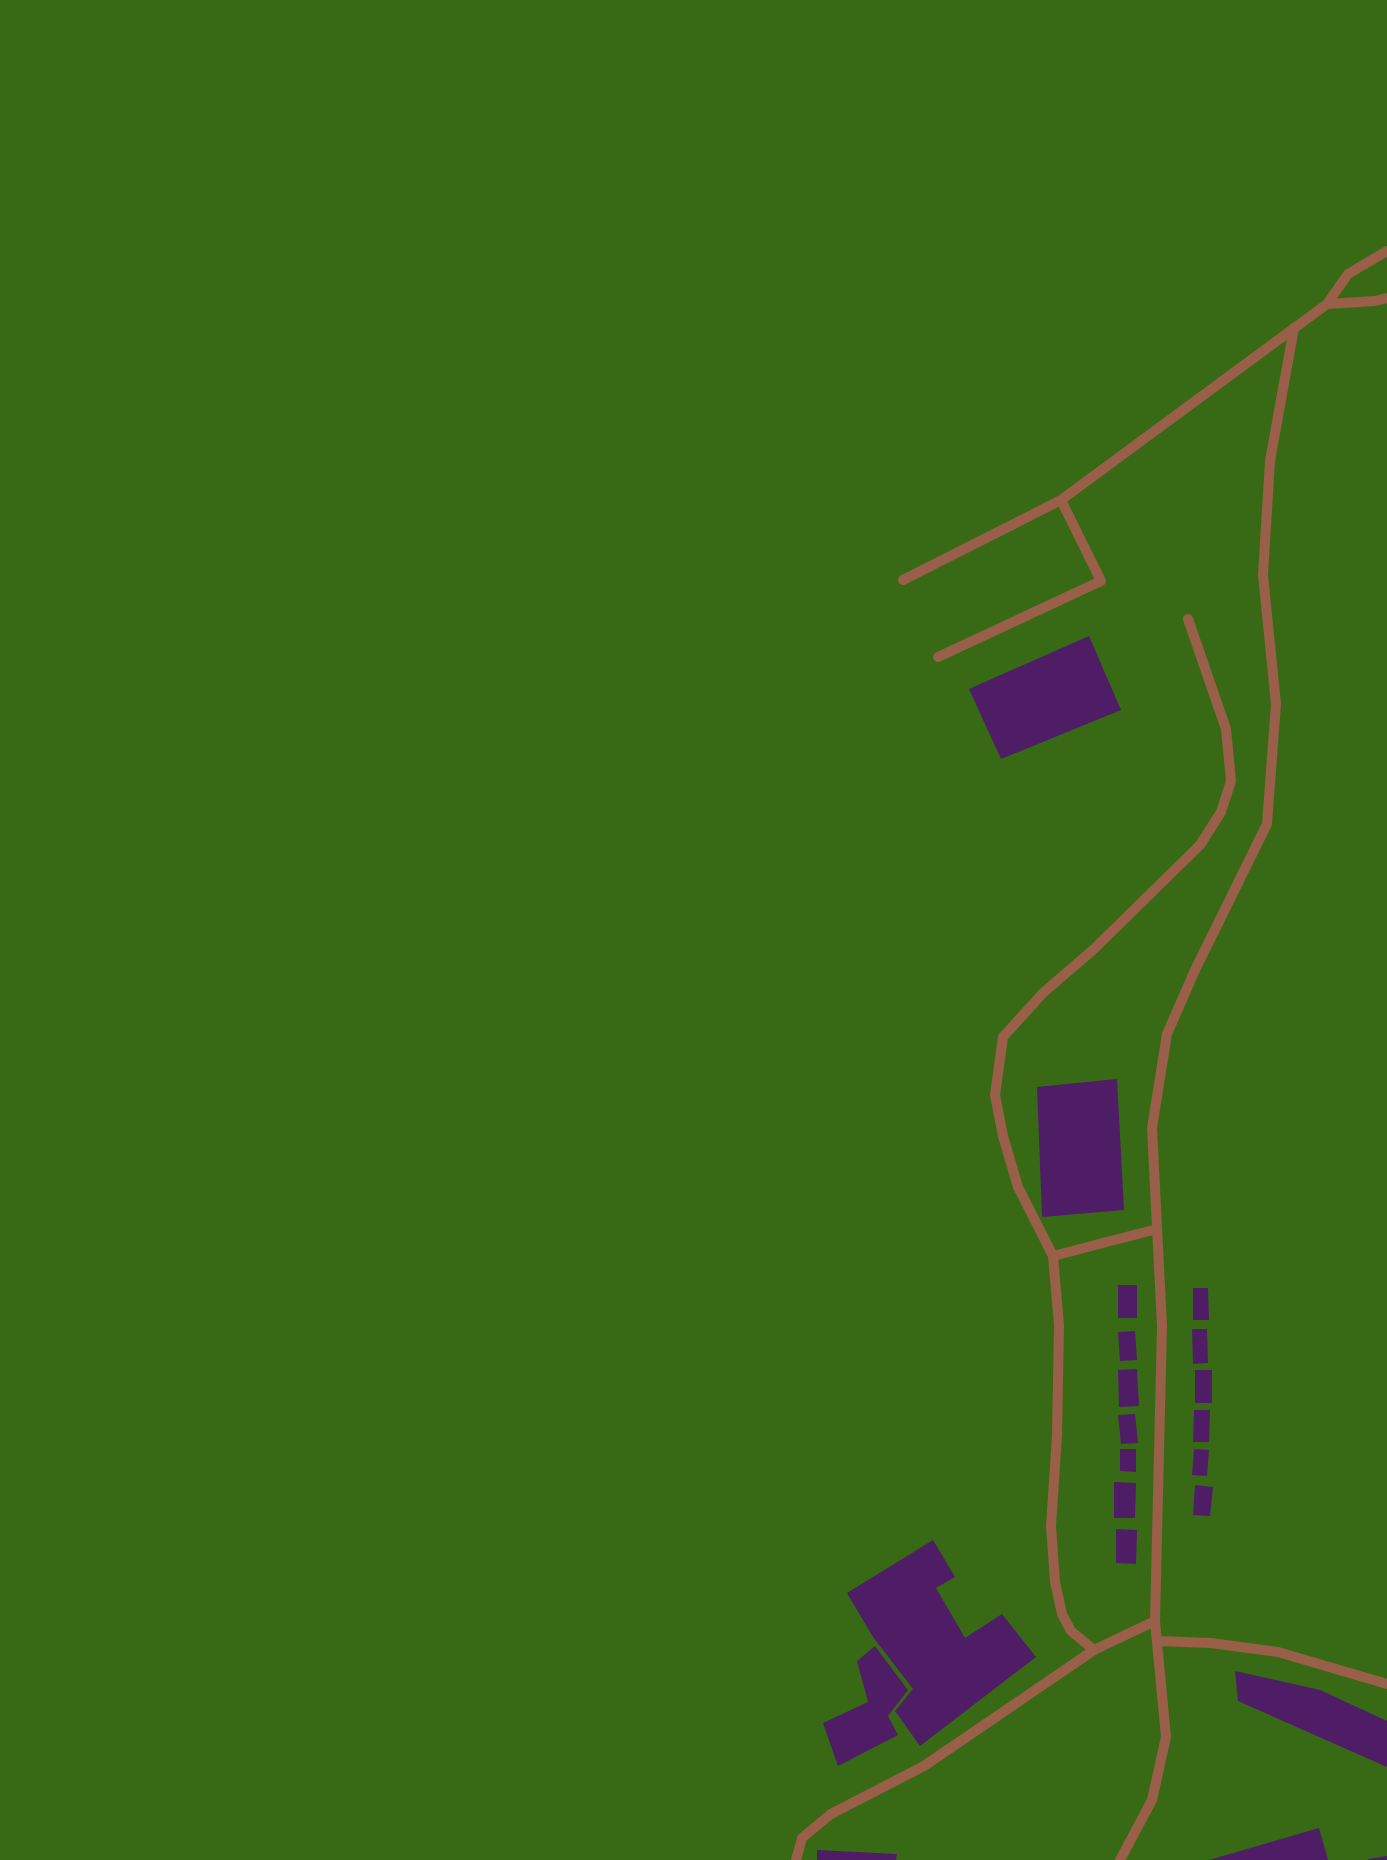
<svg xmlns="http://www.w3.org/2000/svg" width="1387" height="1860" font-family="'Golos Text',sans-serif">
<rect width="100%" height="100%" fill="#262319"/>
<rect fill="#386a15" x="0" y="0" width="1387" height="1860"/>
<g fill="#4e1d66">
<polygon points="1089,636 1121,710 1001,759 969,689"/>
<polygon points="1117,1079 1124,1210 1042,1217 1037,1087"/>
<rect x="1118" y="1285" width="19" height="33"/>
<polygon points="1193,1288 1208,1288 1209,1320 1193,1320"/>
<polygon points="1192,1329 1207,1329 1208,1363 1193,1364"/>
<polygon points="1135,1331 1137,1360 1120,1361 1118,1332"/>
<polygon points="1137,1369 1139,1406 1119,1407 1118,1370"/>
<rect x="1195" y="1370" width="17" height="33"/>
<polygon points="1194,1410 1210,1410 1209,1442 1193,1442"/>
<polygon points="1135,1414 1138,1443 1121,1444 1118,1415"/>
<polygon points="1120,1449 1136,1449 1136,1472 1120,1471"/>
<polygon points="1194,1449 1209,1450 1207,1476 1192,1475"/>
<polygon points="1114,1482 1136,1483 1135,1518 1114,1518"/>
<polygon points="1195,1485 1213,1487 1210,1516 1193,1515"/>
<polygon points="1116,1529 1137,1530 1136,1564 1116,1563"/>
<polygon points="933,1540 955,1577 936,1588 965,1638 1002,1614 1036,1657 920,1746 895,1711 913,1689 873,1637 847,1593"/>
<polygon points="875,1646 908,1690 888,1716 898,1735 838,1766 823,1723 868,1702 857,1661"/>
<polygon points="1235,1671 1320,1690 1387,1721 1387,1767 1238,1701"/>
<polygon points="1319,1828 1328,1860 1209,1860"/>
<polygon points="817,1850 897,1854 896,1860 817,1860"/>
<polygon points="1387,1856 1387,1860 1368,1860 1368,1859"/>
</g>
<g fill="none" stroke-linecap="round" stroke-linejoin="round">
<g stroke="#995f48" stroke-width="10">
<polyline points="1327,304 1375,301 1387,298"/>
<polyline points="903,580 1061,500 1327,304 1348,274 1387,251"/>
<polyline points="938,657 1101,581 1061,500"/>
<polyline points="1053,1256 1157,1229"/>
<polyline points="1155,1621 1094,1650 1071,1631 1062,1614 1055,1582 1051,1526 1057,1435 1059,1325 1053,1256 1018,1187 1003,1136 995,1095 1003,1037 1043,993 1094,949 1200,845 1221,812 1231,781 1226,729 1188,619"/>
<polyline points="1157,1641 1211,1643 1278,1652 1387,1684"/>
<polyline points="796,1860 802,1838 831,1814 924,1766 1094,1650"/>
<polyline points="1120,1860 1152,1800 1166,1737 1155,1621 1162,1326 1152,1128 1167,1034 1195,970 1267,824 1276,704 1263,575 1270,461 1294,328"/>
</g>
</g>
</svg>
